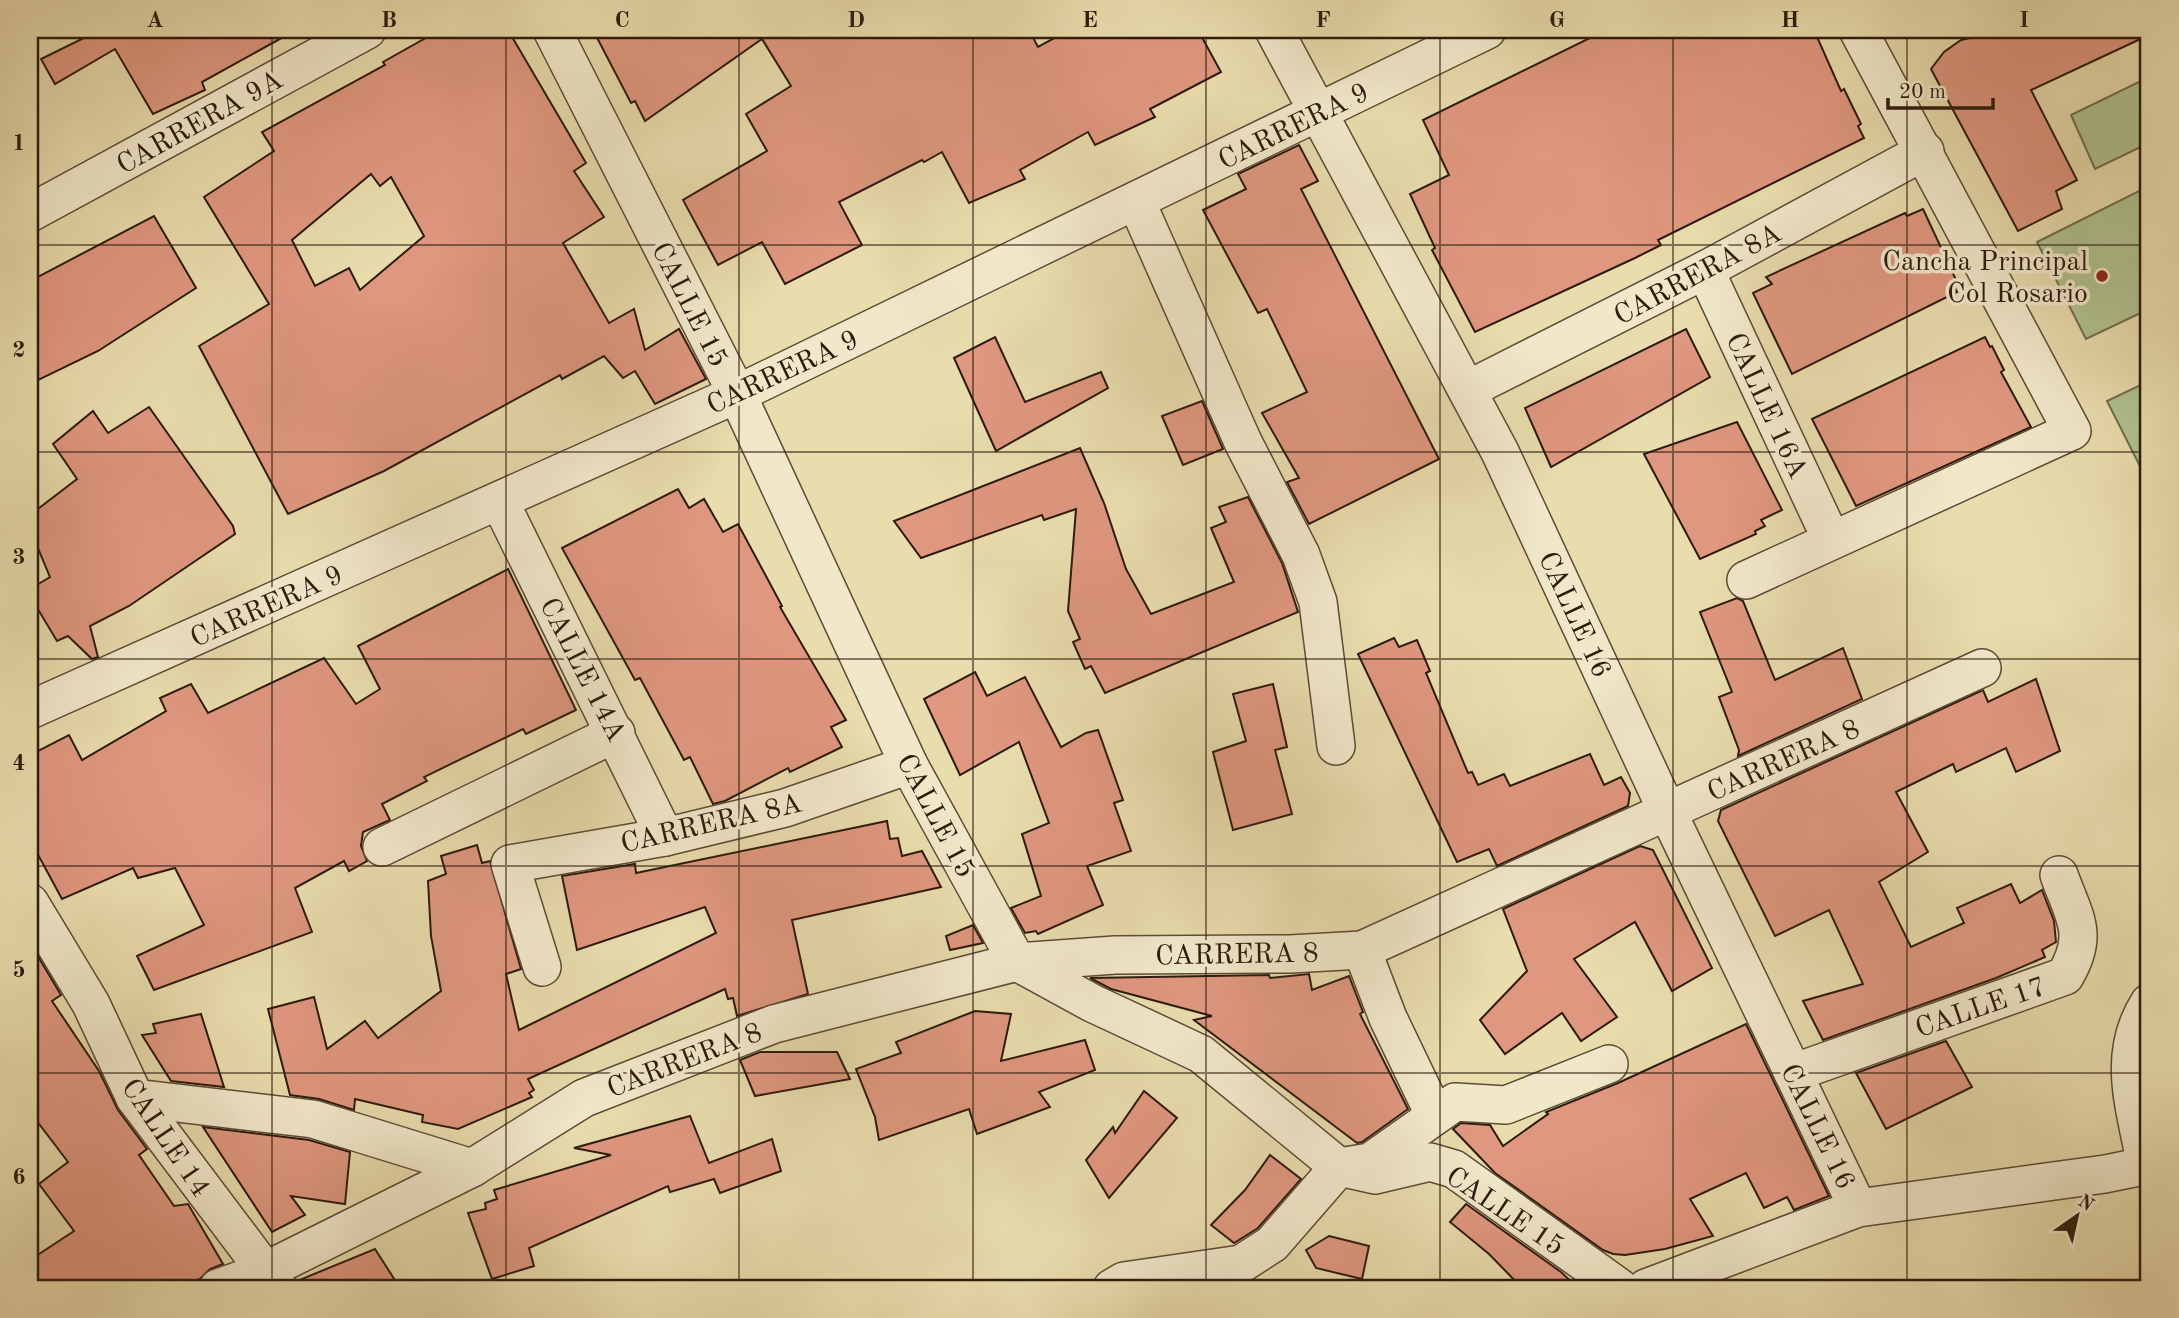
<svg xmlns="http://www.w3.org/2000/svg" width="2179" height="1318" font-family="'Old Standard TT',serif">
<rect width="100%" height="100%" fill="#e9dcad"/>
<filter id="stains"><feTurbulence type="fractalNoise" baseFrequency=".00286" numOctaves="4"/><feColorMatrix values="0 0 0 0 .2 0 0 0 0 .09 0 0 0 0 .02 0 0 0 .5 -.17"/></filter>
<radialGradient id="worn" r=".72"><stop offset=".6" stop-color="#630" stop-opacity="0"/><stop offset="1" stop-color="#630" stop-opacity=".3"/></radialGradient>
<g fill="#b0c28f" stroke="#6e6e4e" stroke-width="2">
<polygon points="2149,77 2149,143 2095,169 2071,115"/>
<polygon points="2149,186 2149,309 2086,339 2037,242"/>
<polygon points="2149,381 2149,484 2107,401"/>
</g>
<g fill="#df977f" stroke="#2d1b0e" stroke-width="2" fill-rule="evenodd">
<polygon points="100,30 296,30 202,82 205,90 153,114 115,49 55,84 41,59"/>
<path d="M440 30H508L586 163 574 171 604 217 563 243 609 323 634 309 645 350 679 329 706 379 655 404 635 371 623 378 604 356 562 379 560 375 384 471 288 514 199 346 269 304 204 197 274 151 262 132 385 65 383 62ZM371 174 380 186 391 177 424 236 360 290 349 268 315 286 292 240Z"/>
<polygon points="593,30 1029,30 1038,47 1069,30 1198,30 1221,72 1150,109 1155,117 1095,145 1088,132 1020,170 1025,179 969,203 942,152 924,162 922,160 839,202 862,245 785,284 762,242 718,265 683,200 767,151 746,114 791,86 762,39 645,121 635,101 631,103"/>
<polygon points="1606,30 1814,30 1841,91 1844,89 1861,124 1858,126 1864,138 1658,240 1661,245 1635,258 1475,332 1432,250 1435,248 1410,194 1449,175 1423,120"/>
<polygon points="2006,30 2149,30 2149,35 2031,90 2077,180 2056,191 2062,209 2018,231 1931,69 1944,52 1961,40"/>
<polygon points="1299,145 1318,181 1301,189 1439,459 1309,524 1287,482 1299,478 1262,413 1307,392 1267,309 1258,313 1203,210 1246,189 1238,174"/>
<polygon points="1923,209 1957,282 1953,284 1957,292 1792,374 1753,293 1772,284 1766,277 1905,213 1907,216"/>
<polygon points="154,216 196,288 98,351 30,384 30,281"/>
<polygon points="1686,329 1710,377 1551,467 1525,408"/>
<polygon points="995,337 1025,402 1101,372 1108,388 996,451 954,358"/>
<polygon points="1985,337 1990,347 1992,346 2004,370 2001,372 2031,427 1856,506 1812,419"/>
<polygon points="1202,401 1223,449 1183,465 1162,416"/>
<polygon points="149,407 233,526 235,534 129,606 90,626 98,657 92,659 68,636 57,641 30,596 30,589 50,577 30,529 30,515 77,479 53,444 93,411 108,433"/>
<polygon points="1737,422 1782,510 1761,520 1765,526 1755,531 1756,534 1700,559 1644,454"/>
<polygon points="1080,448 1104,503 1126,569 1151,614 1234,582 1211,528 1226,522 1219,507 1248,497 1282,563 1298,612 1105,693 1091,666 1085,669 1073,642 1080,639 1068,611 1076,509 1044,520 1042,515 921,558 894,521"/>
<polygon points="678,489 689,508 704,499 723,532 738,524 782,606 780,607 846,720 831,727 842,747 790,772 788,768 725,801 713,804 690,757 684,760 640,678 635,680 562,548"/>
<polygon points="508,569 576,710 526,734 523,729 424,777 427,781 382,804 390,820 363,832 361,846 367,861 349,871 344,861 295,888 312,932 154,990 137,956 204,925 175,868 138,878 133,868 62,899 30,840 30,755 69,735 82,760 166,711 160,698 191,684 208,713 324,658 356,704 380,689 358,646"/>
<polygon points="1737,598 1743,601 1775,680 1843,648 1862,699 1738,756 1739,750 1719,697 1732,692 1700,612"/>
<polygon points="1394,638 1399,647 1417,640 1430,671 1426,673 1468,773 1472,772 1478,785 1504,774 1510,786 1590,754 1604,785 1621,777 1630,793 1628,806 1497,866 1489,849 1457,862 1358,654"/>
<polygon points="975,672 987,696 1025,677 1061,747 1086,733 1098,730 1123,800 1114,803 1131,851 1087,866 1103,905 1038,934 1036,931 1025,933 1011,908 1041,896 1022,834 1049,823 1019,742 960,775 924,699"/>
<polygon points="2036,679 2060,751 2016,772 2006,748 1956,772 1953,764 1896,792 1928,852 1879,882 1911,947 1964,923 1957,908 2011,884 2020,903 2042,890 2054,921 2056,942 2042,950 2045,957 1996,978 1823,1040 1803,1001 1863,984 1829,910 1775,936 1718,821 1721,810 1983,690 1988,702"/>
<polygon points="1273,684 1287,747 1275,750 1292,814 1233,830 1213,752 1246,741 1233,694"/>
<polygon points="887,821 890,839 898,838 902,856 922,851 941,887 792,920 808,994 737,1016 733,998 728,999 725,989 528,1079 534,1090 529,1093 532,1097 458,1129 422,1122 423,1115 355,1099 354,1110 319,1099 290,1095 268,1009 314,997 327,1049 365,1021 378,1038 441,991 431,936 428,881 446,874 441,856 477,845 482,863 490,861 521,969 506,974 519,1030 716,933 705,907 577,950 562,876 635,864 636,873"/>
<polygon points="1640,846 1653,850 1712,968 1672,991 1635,922 1574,959 1617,1017 1581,1041 1562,1013 1505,1054 1480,1020 1527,971 1503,909"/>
<polygon points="973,925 983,943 950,950 946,936"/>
<polygon points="30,943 61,995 52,1001 99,1071 118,1110 147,1149 139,1155 174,1206 188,1204 223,1264 210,1269 200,1279 171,1288 30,1288 30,1260 74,1231 39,1184 68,1162 30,1112"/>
<polygon points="1309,974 1312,990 1349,976 1363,1012 1360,1014 1408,1109 1362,1142 1357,1143 1194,1020 1212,1016 1111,989 1090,978 1269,975 1270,978"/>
<polygon points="975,1011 1011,1014 1001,1061 1085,1040 1095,1070 1039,1092 1050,1107 977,1134 969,1109 879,1140 875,1117 856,1069 901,1053 896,1042"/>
<polygon points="201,1014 224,1087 171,1081 142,1035 156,1033 153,1024"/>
<polygon points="1746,1024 1829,1196 1794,1210 1787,1197 1764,1208 1746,1173 1690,1199 1713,1236 1665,1249 1625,1255 1613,1254 1603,1250 1495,1173 1453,1129 1461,1123 1490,1125 1503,1146 1548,1114 1546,1112 1618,1083"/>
<polygon points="1946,1041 1972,1087 1886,1129 1856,1073"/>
<polygon points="760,1052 837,1052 850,1079 755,1096 740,1060"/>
<polygon points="1144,1091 1177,1118 1109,1198 1086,1160 1113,1127 1115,1133"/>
<polygon points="690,1116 709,1163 772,1139 781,1171 720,1193 714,1179 670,1192 668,1186 529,1248 534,1266 492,1279 468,1213 486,1209 485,1203 497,1199 494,1190 611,1155 574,1148"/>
<polygon points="203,1127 309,1140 350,1152 345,1204 291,1196 305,1215 272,1232"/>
<polygon points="1270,1155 1301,1179 1258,1228 1234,1243 1211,1225 1245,1190"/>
<polygon points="1466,1204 1561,1272 1578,1288 1522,1288 1489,1254 1450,1222"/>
<polygon points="1329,1236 1369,1246 1362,1279 1316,1268 1306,1250"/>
<polygon points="375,1249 400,1288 299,1288 297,1281"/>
</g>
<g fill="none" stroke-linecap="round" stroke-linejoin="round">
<g stroke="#5c4b36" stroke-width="40">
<g id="street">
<polyline points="552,30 737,394 909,765 1017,962 1092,1003 1201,1054 1339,1167 1375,1175 1430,1162 1454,1169 1620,1288"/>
<polyline points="1274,30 1500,452 1667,811 1858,1208"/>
<polyline points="1136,201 1243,442 1301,555 1318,602 1336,746"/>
<polyline points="30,213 367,30"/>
<polyline points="1705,270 1831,539"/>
<polyline points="1467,390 1705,270 1925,151"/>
<polyline points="500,502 665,837"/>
<polyline points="1746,580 2072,431 1858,30"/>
<polyline points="30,710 737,394 1487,30"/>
<polyline points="382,847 616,733"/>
<polyline points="30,903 91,1004 135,1098 278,1288"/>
<polyline points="1362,950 1388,1018 1434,1114"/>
<polyline points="542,967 510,864 665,837 785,808 909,765"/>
<path d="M1793 1073 2065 976C2090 934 2074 917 2059 875"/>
<polyline points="135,1098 313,1119 472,1168"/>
<path d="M2146 1166C2136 1109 2115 1056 2149 1003"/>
<polyline points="218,1288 263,1272 472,1168 584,1098 774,1024 1017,962 1115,955 1290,954 1362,950 1982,668"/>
<polyline points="1112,1288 1124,1281 1241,1264 1272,1244 1339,1167 1370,1162 1455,1102 1506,1105 1609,1064"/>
<polyline points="1646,1288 1858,1208 2105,1174 2149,1165"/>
</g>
</g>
<use href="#street" stroke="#f1e8ca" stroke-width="37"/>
</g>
<path fill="none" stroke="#2d1b0e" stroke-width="2" stroke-opacity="0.55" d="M272 30V1288M506 30V1288M739 30V1288M973 30V1288M1206 30V1288M1440 30V1288M1673 30V1288M1907 30V1288M30 245H2149M30 452H2149M30 659H2149M30 866H2149M30 1073H2149"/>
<circle fill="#8f2418" stroke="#f1e8ca" stroke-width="2.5" cx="2102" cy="276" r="7"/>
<g text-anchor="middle" stroke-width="7" stroke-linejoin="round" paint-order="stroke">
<g font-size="28" fill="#2d1b0e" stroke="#f1e8ca">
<text transform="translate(199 121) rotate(-29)" y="10">CARRERA 9A</text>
<text transform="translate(1293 125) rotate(-26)" y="10">CARRERA 9</text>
<text transform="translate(1697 273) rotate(-28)" y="10">CARRERA 8A</text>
<text transform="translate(691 304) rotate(63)" y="10">CALLE 15</text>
<text transform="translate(782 371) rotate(-25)" y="10">CARRERA 9</text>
<text transform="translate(1768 405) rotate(65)" y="10">CALLE 16A</text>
<text transform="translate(266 605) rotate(-24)" y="10">CARRERA 9</text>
<text transform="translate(1576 614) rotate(65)" y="10">CALLE 16</text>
<text transform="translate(584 669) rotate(63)" y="10">CALLE 14A</text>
<text transform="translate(1783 759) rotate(-24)" y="10">CARRERA 8</text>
<text transform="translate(937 815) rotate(62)" y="10">CALLE 15</text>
<text transform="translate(711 822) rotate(-13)" y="10">CARRERA 8A</text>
<text transform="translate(1237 953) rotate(-1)" y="10">CARRERA 8</text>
<text transform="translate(1980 1006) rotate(-19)" y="10">CALLE 17</text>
<text transform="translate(684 1059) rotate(-21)" y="10">CARRERA 8</text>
<text transform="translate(1819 1126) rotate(64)" y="10">CALLE 16</text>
<text transform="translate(167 1137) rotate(56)" y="10">CALLE 14</text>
<text transform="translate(1506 1210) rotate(34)" y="10">CALLE 15</text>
</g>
<g font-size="28" fill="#2d1b0e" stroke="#f1e8ca" text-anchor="end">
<text x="2088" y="270">Cancha Principal<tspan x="2088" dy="32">Col Rosario</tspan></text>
</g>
</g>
<rect width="2179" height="1318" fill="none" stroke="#e9dcad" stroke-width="77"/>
<g transform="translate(2077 1216) rotate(34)" stroke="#f1e8ca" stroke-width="5" paint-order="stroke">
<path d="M0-5L12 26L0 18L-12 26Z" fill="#2d1b0e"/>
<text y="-10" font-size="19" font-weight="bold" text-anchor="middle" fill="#2d1b0e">N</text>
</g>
<path d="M1888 98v10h105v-10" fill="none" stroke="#2d1b0e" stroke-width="3.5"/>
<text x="1899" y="98" font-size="21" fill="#2d1b0e" stroke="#f1e8ca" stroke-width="5" paint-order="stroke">20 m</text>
<rect x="38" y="38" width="2102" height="1242" fill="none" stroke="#2d1b0e" stroke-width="2.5"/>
<g font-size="23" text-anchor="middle" font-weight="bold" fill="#2d1b0e">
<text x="155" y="27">A</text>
<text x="389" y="27">B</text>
<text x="622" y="27">C</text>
<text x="856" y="27">D</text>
<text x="1090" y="27">E</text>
<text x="1323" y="27">F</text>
<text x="1557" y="27">G</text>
<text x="1790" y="27">H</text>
<text x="2024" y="27">I</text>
<text x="19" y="150">1</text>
<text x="19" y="357">2</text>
<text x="19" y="564">3</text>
<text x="19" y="770">4</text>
<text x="19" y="977">5</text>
<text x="19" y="1184">6</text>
</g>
<rect width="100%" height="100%" filter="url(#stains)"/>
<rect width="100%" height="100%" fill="url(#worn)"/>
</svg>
